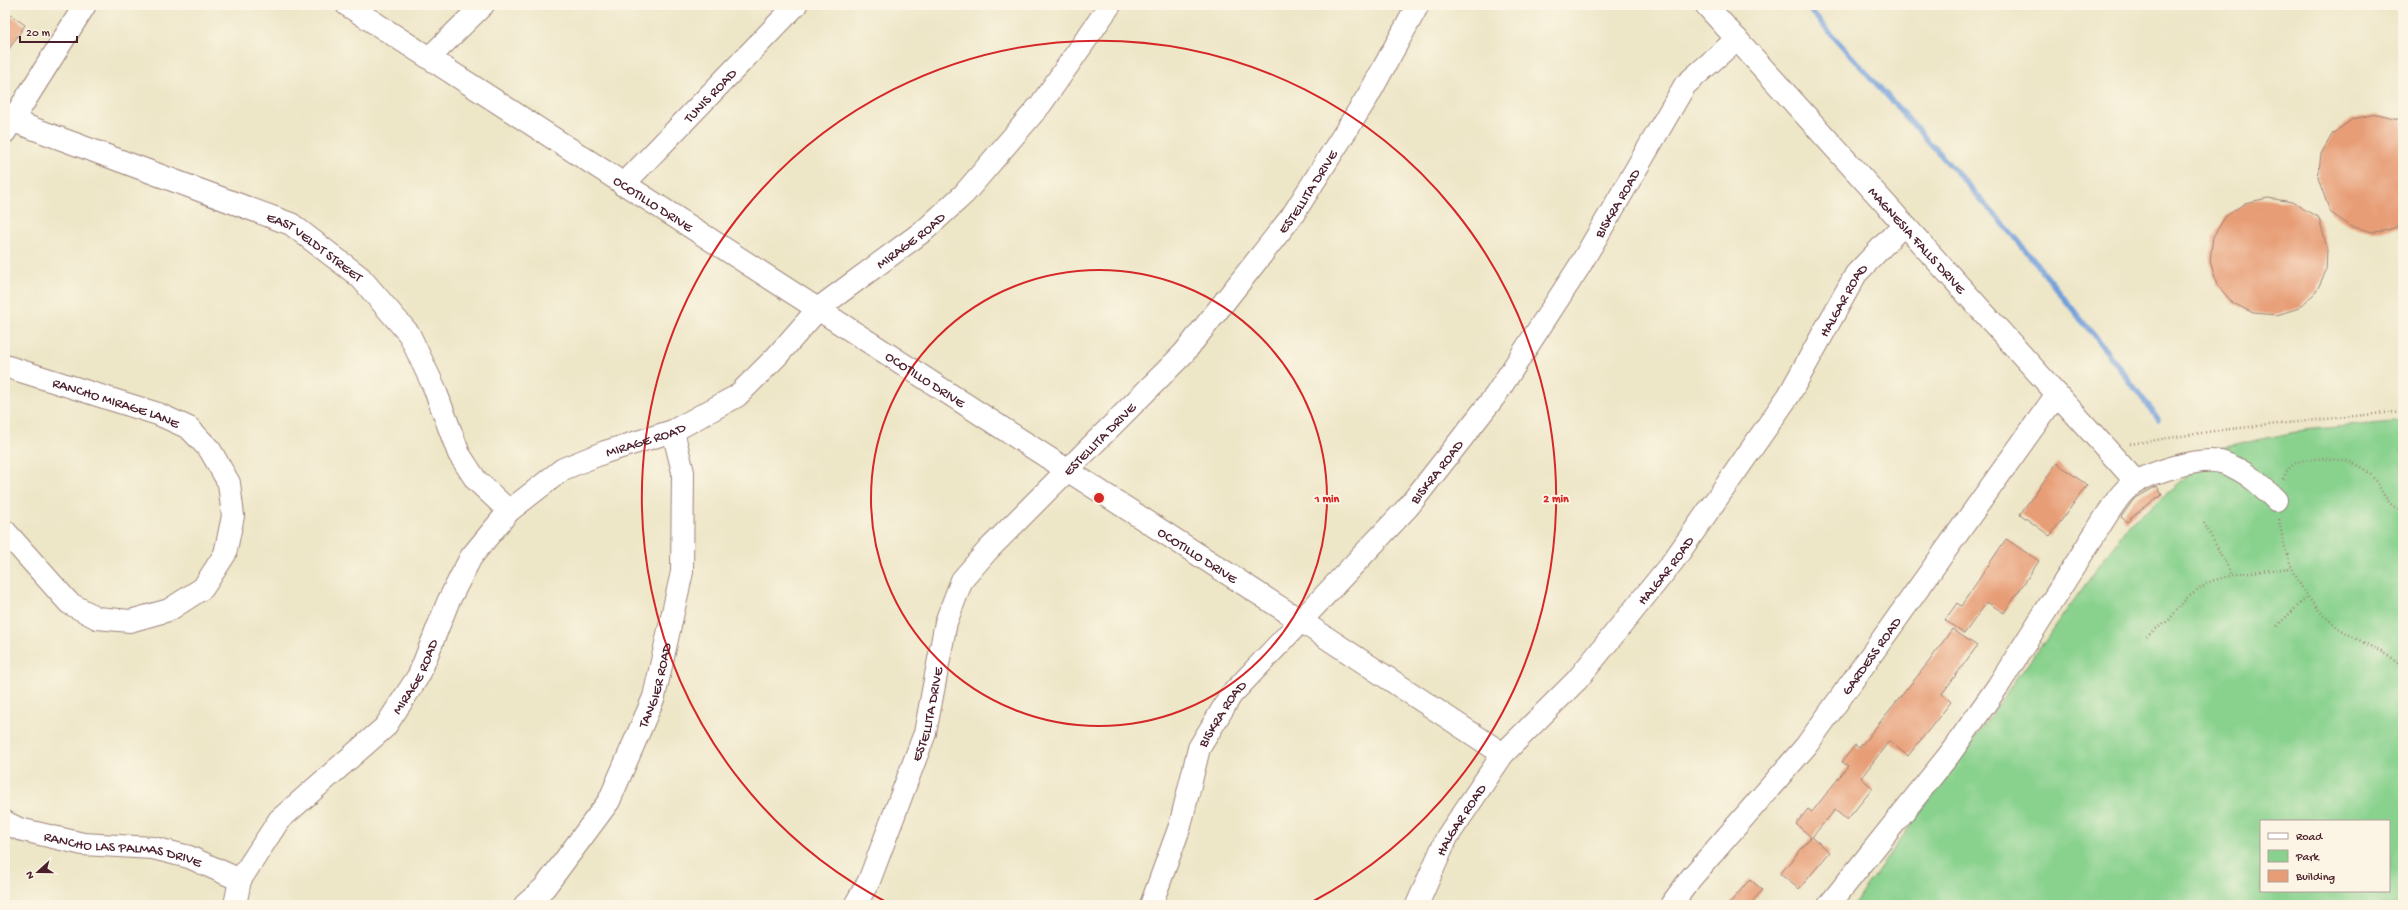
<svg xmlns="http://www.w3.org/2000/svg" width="2408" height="910" font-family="'Gochi Hand',sans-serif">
<rect width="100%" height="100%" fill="#fcf5e5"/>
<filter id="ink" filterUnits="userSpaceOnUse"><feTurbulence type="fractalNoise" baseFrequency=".025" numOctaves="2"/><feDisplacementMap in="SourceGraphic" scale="8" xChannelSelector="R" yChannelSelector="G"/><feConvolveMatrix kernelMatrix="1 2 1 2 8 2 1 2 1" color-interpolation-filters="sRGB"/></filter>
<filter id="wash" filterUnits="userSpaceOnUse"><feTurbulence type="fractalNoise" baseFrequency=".012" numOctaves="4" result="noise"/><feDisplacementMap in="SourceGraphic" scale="16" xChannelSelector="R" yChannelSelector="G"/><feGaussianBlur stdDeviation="0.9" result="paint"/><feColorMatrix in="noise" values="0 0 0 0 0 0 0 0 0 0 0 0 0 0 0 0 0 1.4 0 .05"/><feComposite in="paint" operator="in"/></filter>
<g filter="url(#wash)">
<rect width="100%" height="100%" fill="#ede6c7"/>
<path fill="#89d28e" stroke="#6a785c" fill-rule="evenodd" d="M2403 421V905H1853L2127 527 2221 448 2304 430ZM2261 821H2389V891H2261Z"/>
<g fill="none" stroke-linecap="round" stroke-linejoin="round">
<polyline stroke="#729fda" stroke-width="5.5" points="1805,5 2015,237 2123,372 2158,419"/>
</g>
<g id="blocks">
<g fill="#e79d76">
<polygon points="5,11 25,25 5,55"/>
<polygon points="2376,114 2403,120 2403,225 2384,231 2373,232 2350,226 2330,212 2318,178 2321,154 2333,133 2353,119"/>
<polygon points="2268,198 2292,202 2319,218 2327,248 2326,271 2316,292 2299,308 2277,315 2253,313 2233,303 2217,285 2210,261 2213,237 2225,217 2245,203"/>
<polygon points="2057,463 2087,485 2050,536 2020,514"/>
<polygon points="2157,486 2162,495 2141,509 2127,522 2121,517 2134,499"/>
<polygon points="2006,539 2039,561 2004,613 1987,602 1964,634 1945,620 1957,603 1961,606"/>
<polygon points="1952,629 1977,646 1942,694 1951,702 1908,756 1889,741 1861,778 1873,788 1847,820 1835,810 1812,837 1830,852 1799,889 1780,874 1811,837 1796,824 1808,809 1812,812 1848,766 1842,762 1855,745 1859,748 1928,663"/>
<polygon points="1750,879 1762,890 1750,905 1728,905"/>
</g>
</g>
</g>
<g filter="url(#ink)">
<use href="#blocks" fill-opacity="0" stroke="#9c8279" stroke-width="1"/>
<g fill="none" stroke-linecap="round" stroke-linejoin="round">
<g stroke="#9c8279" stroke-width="24">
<g id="minor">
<path id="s1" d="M347 5 1301 621 1503 754"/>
<path id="s2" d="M1706 5 2130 475"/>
<polyline points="429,58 483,5"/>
<path id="s3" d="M5 118 291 224 360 277 409 334 434 387 459 454 476 480 509 511"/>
<polyline points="5,132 85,5"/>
<path id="s4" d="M623 185 796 5"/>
<path id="s5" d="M5 366 158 414 189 428 210 450 229 483 233 516 225 554 203 588 169 610 130 621 97 618 69 603 5 531"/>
<path id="s6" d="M5 822 19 829 83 844 153 848 189 857 240 880"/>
<path id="s7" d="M235 905 240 880 279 820 385 727 419 675 448 602 471 557 509 511 563 469 605 452 673 431 737 396 776 357 819 308 926 229 964 194 1041 104 1110 5"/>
<path id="s8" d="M525 905 545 887 609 801 654 697 682 572 683 472 673 431"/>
<path id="s9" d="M855 905 869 881 925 733 946 622 962 580 988 550 1184 353 1292 216 1368 96 1418 5"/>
<path id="s10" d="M1151 905 1180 826 1199 748 1231 695 1408 507 1495 396 1579 267 1685 85 1737 39"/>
<path id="s11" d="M1417 905 1447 837 1503 754 1577 680 1674 560 1789 395 1856 274 1903 225"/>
<path id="s12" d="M1671 905 1691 878 1806 746 2057 394"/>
<path d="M1829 905 1949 755 1998 686 2108 513C2114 505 2120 493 2129 487 2147 473 2202 455 2224 463 2246 471 2260 484 2276 500"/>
</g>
</g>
<g stroke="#9c8279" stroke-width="2.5" stroke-dasharray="1 3" stroke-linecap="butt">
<polyline points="2130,444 2221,430 2403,411"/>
<path d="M2283 479C2288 465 2299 459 2314 459 2334 458 2356 459 2371 475 2383 488 2384 505 2403 511"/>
<path d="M2279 519C2285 562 2303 602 2339 628 2359 642 2383 651 2403 665"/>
<polyline points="2204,523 2232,575"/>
<polyline points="2277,626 2308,596"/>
<polyline points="2146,636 2169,620 2187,598 2211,581 2241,573 2291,568"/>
</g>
<use href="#minor" stroke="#fff" stroke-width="22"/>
</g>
</g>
<g fill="none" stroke="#d62828" stroke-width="2">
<circle cx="1099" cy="498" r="228"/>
<path d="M888 903A457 457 0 1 1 1310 903"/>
</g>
<g text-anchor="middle" stroke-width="4" stroke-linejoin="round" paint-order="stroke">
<g font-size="14" fill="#4a1f2b" stroke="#fcf5e5">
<text dy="5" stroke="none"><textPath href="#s4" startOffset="125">TUNIS ROAD</textPath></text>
<text dy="5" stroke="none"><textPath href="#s9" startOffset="865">ESTELLITA DRIVE</textPath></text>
<text dy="5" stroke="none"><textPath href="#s10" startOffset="854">BISKRA ROAD</textPath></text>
<text dy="5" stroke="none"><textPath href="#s1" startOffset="365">OCOTILLO DRIVE</textPath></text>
<text dy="5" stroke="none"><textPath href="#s7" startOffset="981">MIRAGE ROAD</textPath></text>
<text dy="5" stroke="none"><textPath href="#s2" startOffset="316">MAGNESIA FALLS DRIVE</textPath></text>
<text dy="5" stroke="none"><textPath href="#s3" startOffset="337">EAST VELDT STREET</textPath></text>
<text dy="5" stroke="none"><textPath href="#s11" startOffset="744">HALGAR ROAD</textPath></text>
<text dy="5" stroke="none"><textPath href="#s1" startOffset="689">OCOTILLO DRIVE</textPath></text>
<text dy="5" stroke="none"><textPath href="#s5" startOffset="117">RANCHO MIRAGE LANE</textPath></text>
<text dy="5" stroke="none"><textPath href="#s7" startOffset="645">MIRAGE ROAD</textPath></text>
<text dy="5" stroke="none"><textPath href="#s9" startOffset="541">ESTELLITA DRIVE</textPath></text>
<text dy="5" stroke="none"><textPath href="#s10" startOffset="530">BISKRA ROAD</textPath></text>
<text dy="5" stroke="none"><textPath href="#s1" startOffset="1013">OCOTILLO DRIVE</textPath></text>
<text dy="5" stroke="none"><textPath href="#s11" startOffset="420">HALGAR ROAD</textPath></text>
<text dy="5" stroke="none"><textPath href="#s12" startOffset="320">GARDESS ROAD</textPath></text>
<text dy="5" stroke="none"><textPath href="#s7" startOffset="297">MIRAGE ROAD</textPath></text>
<text dy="5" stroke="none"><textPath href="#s8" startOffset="259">TANGIER ROAD</textPath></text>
<text dy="5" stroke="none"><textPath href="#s9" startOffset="205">ESTELLITA DRIVE</textPath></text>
<text dy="5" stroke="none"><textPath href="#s10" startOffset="206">BISKRA ROAD</textPath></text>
<text dy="5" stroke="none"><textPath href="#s11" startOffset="96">HALGAR ROAD</textPath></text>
<text dy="5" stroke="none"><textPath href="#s6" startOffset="122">RANCHO LAS PALMAS DRIVE</textPath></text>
</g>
</g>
<circle cx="1099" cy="498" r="6" fill="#d62828" stroke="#fcf5e5" stroke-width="2"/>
<g font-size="12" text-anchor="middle" font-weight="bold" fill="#d62828" stroke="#fcf5e5" stroke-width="4" stroke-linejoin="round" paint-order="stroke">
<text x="1327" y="502">1 min</text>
<text x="1556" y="502">2 min</text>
</g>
<rect width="2408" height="910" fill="none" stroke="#fcf5e5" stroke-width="20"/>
<rect x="2260" y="820" width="130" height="72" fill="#fcf5e5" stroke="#b59f9b"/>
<rect x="2268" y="833" width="20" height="6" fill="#ffffff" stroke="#b59f9b"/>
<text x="2296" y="840" font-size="12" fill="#4a1f2b">Road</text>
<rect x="2268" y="850" width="20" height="12" fill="#89d28e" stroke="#b59f9b"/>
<text x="2296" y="860" font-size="12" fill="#4a1f2b">Park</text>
<rect x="2268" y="870" width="20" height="12" fill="#e79d76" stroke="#b59f9b"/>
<text x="2296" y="880" font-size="12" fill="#4a1f2b">Building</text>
<g transform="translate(38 872) rotate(249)" stroke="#fcf5e5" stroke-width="3" paint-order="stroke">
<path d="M0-3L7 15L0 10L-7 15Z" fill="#4a1f2b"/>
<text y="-6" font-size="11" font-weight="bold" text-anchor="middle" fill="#4a1f2b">N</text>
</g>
<path d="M20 36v6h57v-6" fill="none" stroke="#4a1f2b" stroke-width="2"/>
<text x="26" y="36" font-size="12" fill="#4a1f2b" stroke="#fcf5e5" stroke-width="3" paint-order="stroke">20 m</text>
</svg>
